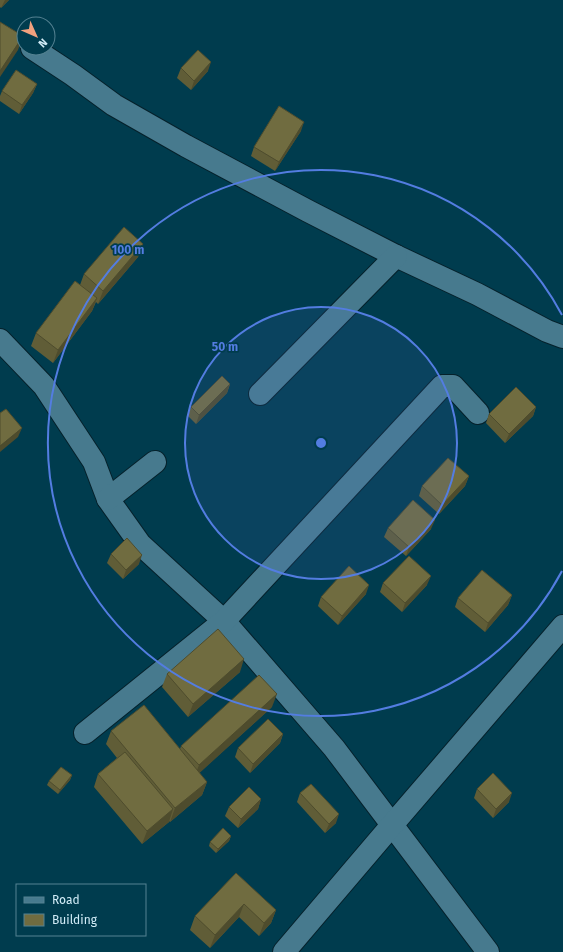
<svg xmlns="http://www.w3.org/2000/svg" width="563" height="952" font-family="'Fira Sans',sans-serif">
<rect width="100%" height="100%" fill="#003c4e"/>
<g fill="none" stroke-linecap="round" stroke-linejoin="round">
<g stroke="#05212b" stroke-width="24">
<g id="minor">
<polyline points="32,48 73,75 114,105 186,146 308,211 396,256 477,294 547,331 563,337"/>
<polyline points="0,340 44,386 94,462 108,499 140,544 224,621 334,748 488,952"/>
<polyline points="260,394 396,256"/>
<polyline points="108,499 155,462"/>
<polyline points="85,733 224,621 442,386 453,386 478,413"/>
<polyline points="284,952 392,825 563,626"/>
</g>
</g>
<use href="#minor" stroke="#477a8e" stroke-width="22"/>
</g>
<g fill="#605d37">
<polygon points="0,0 9,0 1,8 0,7"/>
<polygon points="181,68 208,71 191,90 177,78"/>
<polygon points="37,84 33,93 19,114 0,101 0,96 2,91"/>
<polygon points="301,131 275,171 251,156 254,147"/>
<polygon points="143,244 138,257 98,304 96,302 92,311 53,363 31,346 36,333 80,285 84,274"/>
<polygon points="230,384 227,393 196,424 188,416 191,407"/>
<polygon points="536,407 533,416 505,443 486,423 489,414"/>
<polygon points="469,476 465,486 439,514 419,496 422,486"/>
<polygon points="388,528 431,529 406,556 384,537"/>
<polygon points="111,554 139,564 123,579 107,563"/>
<polygon points="383,583 427,585 402,612 380,592"/>
<polygon points="366,594 338,625 318,606 321,597"/>
<polygon points="512,595 508,605 485,632 455,607 458,598"/>
<polygon points="240,672 188,717 162,687 167,674"/>
<polygon points="272,707 199,773 207,782 202,795 170,822 169,821 169,822 142,844 94,787 98,774 117,758 106,744 111,731 180,749 181,746"/>
<polygon points="283,734 280,743 250,773 235,757 238,748"/>
<polygon points="72,775 70,780 58,794 47,785 49,781"/>
<polygon points="477,789 509,802 493,818 474,798"/>
<polygon points="300,793 336,823 325,833 297,802"/>
<polygon points="261,799 258,809 238,828 225,816 229,807"/>
<polygon points="231,836 229,841 216,853 209,846 210,842"/>
<polygon points="236,873 276,910 271,923 259,936 239,917 210,948 190,930 195,916"/>
</g>
<g fill="#4e4c2d">
<polygon points="5,0 9,0 1,8"/>
<polygon points="23,36 18,50 0,77 0,71"/>
<polygon points="211,62 208,71 191,90 194,81"/>
<polygon points="37,84 33,93 19,114 22,105"/>
<polygon points="304,122 301,131 275,171 279,162"/>
<polygon points="143,244 138,257 98,304 103,291"/>
<polygon points="97,298 92,311 53,363 58,350"/>
<polygon points="230,384 227,393 196,424 199,415"/>
<polygon points="536,407 533,416 505,443 509,434"/>
<polygon points="22,428 18,437 0,452 0,446"/>
<polygon points="469,476 465,486 439,514 442,505"/>
<polygon points="435,520 431,529 406,556 409,547"/>
<polygon points="142,555 139,564 123,579 126,570"/>
<polygon points="431,576 427,585 402,612 405,603"/>
<polygon points="369,585 366,594 338,625 342,616"/>
<polygon points="512,595 508,605 485,632 488,623"/>
<polygon points="244,659 240,672 188,717 193,704"/>
<polygon points="277,694 272,707 194,778 199,765"/>
<polygon points="283,734 280,743 250,773 253,764"/>
<polygon points="72,775 70,780 58,794 60,790"/>
<polygon points="207,782 202,795 170,822 175,808"/>
<polygon points="512,793 509,802 493,818 496,809"/>
<polygon points="261,799 258,809 238,828 241,819"/>
<polygon points="173,809 169,822 142,844 147,831"/>
<polygon points="339,814 336,823 325,833 329,824"/>
<polygon points="231,836 229,841 216,853 218,849"/>
<polygon points="244,904 239,917 210,948 215,935"/>
<polygon points="276,910 271,923 259,936 264,923"/>
</g>
<g fill="#706c40" stroke="#4e4c2d">
<polygon points="0,22 23,36 0,71"/>
<polygon points="198,50 211,62 194,81 181,68"/>
<polygon points="16,70 37,84 22,105 2,91"/>
<polygon points="279,106 304,122 279,162 254,147"/>
<polygon points="124,227 143,244 103,291 84,274"/>
<polygon points="75,281 97,298 58,350 36,333"/>
<polygon points="222,376 230,384 199,415 191,407"/>
<polygon points="516,387 536,407 509,434 489,414"/>
<polygon points="6,409 22,428 0,446 0,413"/>
<polygon points="448,458 469,476 442,505 422,486"/>
<polygon points="413,500 435,520 409,547 388,528"/>
<polygon points="127,538 142,555 126,570 111,554"/>
<polygon points="409,556 431,576 405,603 383,583"/>
<polygon points="349,566 369,585 342,616 321,597"/>
<polygon points="482,570 512,595 488,623 458,598"/>
<polygon points="218,629 244,659 193,704 167,674"/>
<polygon points="259,675 277,694 199,765 181,746"/>
<polygon points="144,705 207,782 175,808 111,731"/>
<polygon points="268,719 283,734 253,764 238,748"/>
<polygon points="125,752 173,809 147,831 98,774"/>
<polygon points="61,767 72,775 60,790 49,781"/>
<polygon points="493,773 512,793 496,809 477,789"/>
<polygon points="311,784 339,814 329,824 300,793"/>
<polygon points="249,787 261,799 241,819 229,807"/>
<polygon points="223,828 231,836 218,849 210,842"/>
<polygon points="236,873 276,910 264,923 244,904 215,935 195,916"/>
</g>
<circle cx="321" cy="443" r="136" fill="#537de1" fill-opacity=".12"/>
<g fill="none" stroke="#537de1" stroke-width="2">
<circle cx="321" cy="443" r="136"/>
<path d="M562 571A273 273 0 1 1 562 315"/>
</g>
<circle cx="321" cy="443" r="6" fill="#537de1" stroke="#003c4e" stroke-width="2"/>
<g font-size="12" text-anchor="middle" font-weight="bold" fill="#537de1" stroke="#003c4e" stroke-width="3.5" stroke-linejoin="round" paint-order="stroke">
<text x="128" y="254">100 m</text>
<text x="225" y="351">50 m</text>
</g>
<rect x="16" y="884" width="130" height="52" fill="#003c4e" stroke="#548292"/>
<rect x="24" y="897" width="20" height="6" fill="#477a8e" stroke="#548292"/>
<text x="52" y="904" font-size="12" fill="#d1ecf7">Road</text>
<rect x="24" y="914" width="20" height="12" fill="#706c40" stroke="#548292"/>
<text x="52" y="924" font-size="12" fill="#d1ecf7">Building</text>
<g transform="translate(36 36) rotate(135)"><circle r="19" fill="#003c4e" stroke="#548292"/>
<path d="M0-3L7 15L0 10L-7 15Z" fill="#f2a17e"/>
<text y="-6" font-size="11" font-weight="bold" text-anchor="middle" fill="#d1ecf7">N</text>
</g>
</svg>
